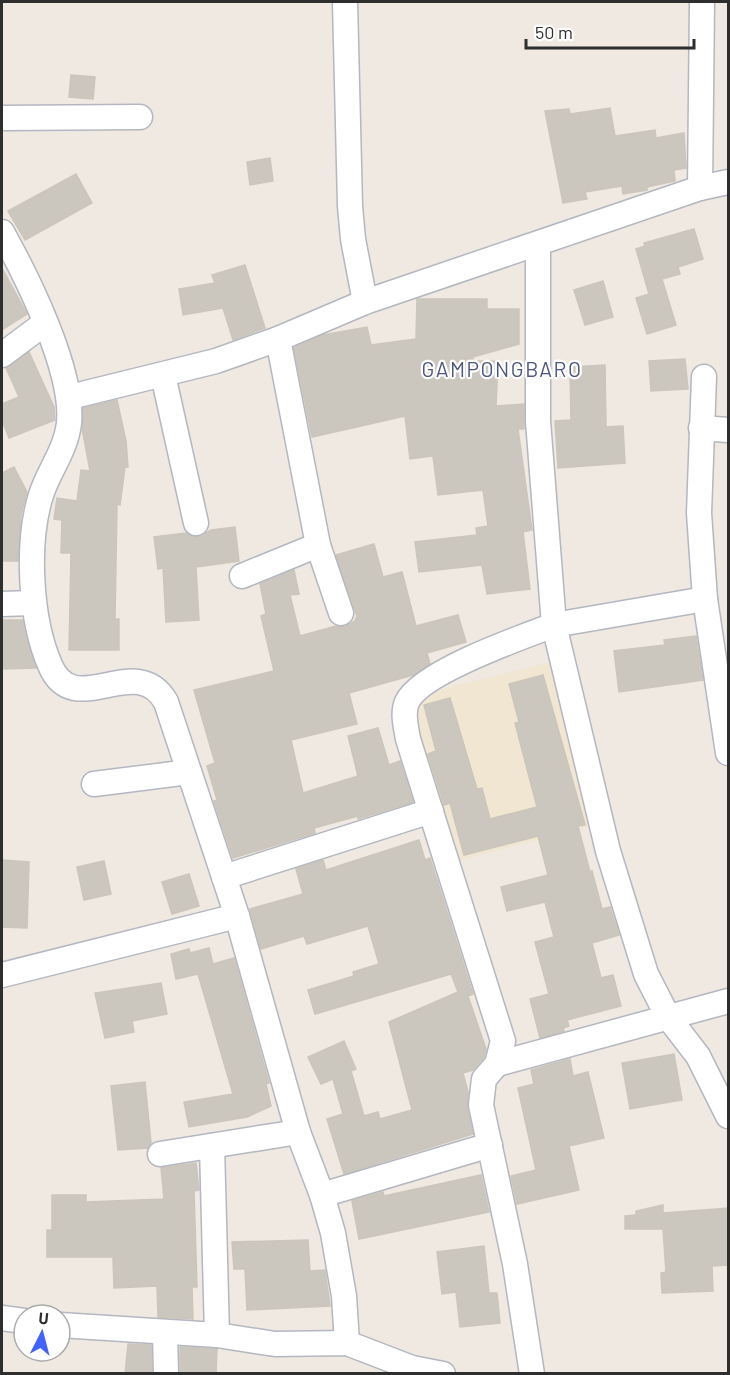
<svg xmlns="http://www.w3.org/2000/svg" width="730" height="1375" font-family="Barlow,sans-serif">
<rect width="100%" height="100%" fill="#efe9e1"/>
<polygon fill="#f0e6d1" points="550,662 590,826 453,862 410,697"/>
<g fill="#cbc7bf" stroke="#cbc5ba" stroke-width="1.5">
<polygon points="71,75 95,77 93,99 69,97"/>
<polygon points="610,108 615,136 655,130 656,138 684,133 686,168 674,170 675,181 647,187 647,190 623,194 622,186 585,192 587,199 563,203 545,111 569,109 570,114"/>
<polygon points="270,158 273,181 250,185 247,162"/>
<polygon points="76,174 92,203 25,240 8,211"/>
<polygon points="694,229 703,259 678,267 680,274 662,279 676,325 647,334 636,298 649,294 636,249 645,246 644,243"/>
<polygon points="245,265 265,328 233,340 223,308 183,315 179,289 215,283 212,275"/>
<polygon points="2,268 27,314 2,330"/>
<polygon points="603,281 613,317 585,325 574,290"/>
<polygon points="417,299 487,299 487,309 519,309 519,344 473,357 473,361 498,361 496,406 524,404 524,429 518,429 532,530 523,532 530,589 487,594 482,565 419,572 415,542 477,535 476,528 488,526 483,490 438,495 433,456 410,459 405,416 312,437 294,348 323,335 367,327 371,345 416,339"/>
<polygon points="29,352 54,407 55,420 9,438 2,420 2,404 19,397 6,368"/>
<polygon points="685,359 688,389 651,391 649,361"/>
<polygon points="605,365 606,427 623,426 625,463 558,468 555,421 571,420 570,367"/>
<polygon points="117,400 126,441 128,467 125,467 120,505 117,504 115,619 119,619 119,650 69,650 71,553 61,553 62,520 54,519 57,498 77,501 81,470 90,471 82,428 83,408"/>
<polygon points="14,467 27,492 21,515 18,561 2,561 2,473"/>
<polygon points="235,527 239,561 196,567 199,620 166,622 163,568 158,569 154,537 186,533 199,537 211,530"/>
<polygon points="374,544 383,577 402,572 416,626 458,615 466,642 427,653 430,664 413,675 349,693 357,724 291,740 303,793 358,776 348,736 378,728 389,765 400,761 413,802 358,819 358,816 314,828 315,833 233,858 214,801 217,800 207,766 215,763 194,690 274,671 261,616 266,614 260,584 294,570 299,594 290,595 300,636 336,626 345,627 355,621 357,616 336,555"/>
<polygon points="2,620 23,620 36,668 2,669"/>
<polygon points="696,636 703,680 619,692 614,651 665,645 664,640"/>
<polygon points="543,675 585,825 578,826 590,872 592,871 602,909 610,907 619,935 592,943 601,978 613,975 621,1006 567,1020 569,1026 563,1028 564,1031 540,1038 530,999 549,994 535,942 554,937 545,902 507,911 501,887 548,875 538,836 464,855 450,803 444,805 428,754 436,751 424,705 450,698 477,789 482,788 490,819 537,807 515,723 519,722 509,684"/>
<polygon points="419,840 425,860 430,858 473,994 468,996 486,1049 484,1057 473,1070 463,1073 468,1092 467,1108 473,1134 344,1174 327,1119 343,1114 333,1079 321,1084 308,1057 344,1041 356,1069 351,1071 364,1116 378,1112 380,1119 412,1110 389,1022 458,992 451,974 315,1014 308,990 354,976 353,972 379,964 368,926 307,944 304,936 261,949 250,909 303,894 296,869 323,860 326,870"/>
<polygon points="2,860 29,862 27,928 2,927"/>
<polygon points="104,861 111,894 84,900 77,867"/>
<polygon points="189,874 199,906 172,914 162,882"/>
<polygon points="209,948 213,964 234,958 269,1083 266,1084 271,1106 247,1117 189,1127 184,1102 233,1094 198,974 176,979 171,954 189,949 190,953"/>
<polygon points="161,983 167,1014 132,1021 134,1032 105,1038 95,993"/>
<polygon points="674,1054 682,1100 630,1109 622,1063"/>
<polygon points="570,1059 573,1076 588,1072 604,1138 569,1146 579,1190 517,1204 511,1176 536,1170 518,1088 534,1084 531,1070"/>
<polygon points="145,1082 151,1143 148,1148 118,1150 111,1086"/>
<polygon points="196,1163 199,1190 194,1191 197,1287 192,1287 193,1319 158,1317 157,1286 114,1288 113,1257 47,1257 47,1230 52,1230 52,1195 86,1195 86,1202 164,1199 161,1168"/>
<polygon points="481,1175 489,1212 359,1239 352,1201 383,1192 384,1196"/>
<polygon points="663,1205 663,1213 729,1208 729,1265 712,1266 713,1291 662,1293 661,1273 666,1272 663,1229 625,1229 625,1216 636,1215 636,1211"/>
<polygon points="308,1240 310,1271 325,1270 330,1306 247,1310 245,1269 234,1269 232,1242"/>
<polygon points="484,1246 489,1293 497,1293 500,1323 460,1327 456,1292 442,1294 437,1252"/>
<polygon points="128,1344 151,1345 152,1374 125,1374"/>
<polygon points="180,1347 217,1349 216,1374 180,1374"/>
</g>
<g fill="none" stroke-linecap="round" stroke-linejoin="round">
<g stroke="#b4b7c1" stroke-width="27">
<g id="minor">
<polyline points="345,2 350,206 353,239 365,302"/>
<polyline points="2,118 140,117"/>
<polyline points="700,188 702,2"/>
<path d="M2 232C27 277 74 371 69 423 66 450 49 470 41 495 26 543 30 619 50 665 74 723 136 649 166 702L237 916 298 1132 322 1195 333 1233 344 1296 347 1343"/>
<polyline points="278,339 318,545 341,613"/>
<polyline points="2,355 45,323"/>
<polyline points="163,375 196,523"/>
<polyline points="704,377 699,513 705,599 728,753"/>
<polyline points="70,397 216,361 278,339 365,302 700,188 728,182"/>
<polyline points="701,428 728,430"/>
<polyline points="242,576 318,545"/>
<polyline points="705,599 554,625 608,851 646,974 668,1017 698,1056 728,1116"/>
<polyline points="2,604 33,603"/>
<polyline points="94,784 189,772"/>
<polyline points="224,877 431,811"/>
<polyline points="2,975 237,916"/>
<polyline points="497,1064 728,1001"/>
<polyline points="212,1146 217,1335"/>
<polyline points="160,1154 298,1132"/>
<polyline points="322,1195 490,1145"/>
<polyline points="2,1318 24,1321"/>
<polyline points="60,1325 217,1335 275,1344 347,1343 412,1368 443,1374"/>
<polyline points="165,1332 166,1374"/>
<path d="M532 1374 515 1264 481 1105 484 1079 497 1064 503 1041 408 739C406 727 402 713 407 702 421 672 522 637 554 625L538 421V244"/>
</g>
</g>
<use href="#minor" stroke="#fff" stroke-width="24"/>
</g>
<g text-anchor="middle" stroke-width="4.5" stroke-linejoin="round" paint-order="stroke">
<g font-size="21" letter-spacing="1.5" fill="#4d5680" stroke="#fff">
<text x="502" y="377">GAMPONGBARO</text>
</g>
</g>
<rect width="730" height="1375" fill="none" stroke="#2e2e2e" stroke-width="6"/>
<g transform="translate(42 1333) rotate(6)"><circle r="28" fill="#ffffff" stroke="#ababab" stroke-width="1.5"/>
<path d="M0-4.5L10 22L0 15L-10 22Z" fill="#4264fb"/>
<text y="-9" font-size="16" font-weight="bold" text-anchor="middle" fill="#2e2e2e">U</text>
</g>
<path d="M526 39v9h168v-9" fill="none" stroke="#2e2e2e" stroke-width="3"/>
<text x="535" y="39" font-size="18" fill="#2e2e2e" stroke="#ffffff" stroke-width="4.5" paint-order="stroke">50 m</text>
</svg>
